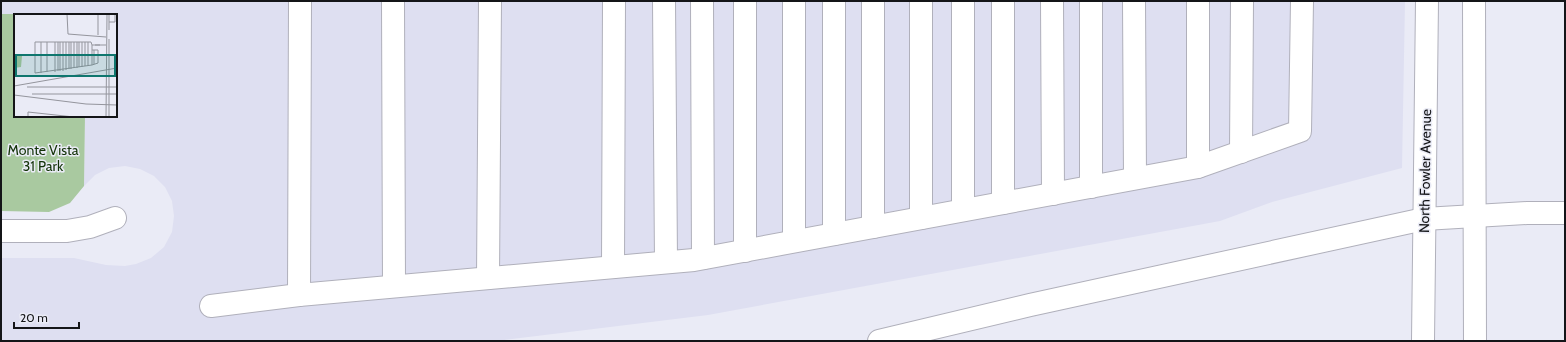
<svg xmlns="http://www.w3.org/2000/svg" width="1566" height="342" font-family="Cabin,sans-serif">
<rect width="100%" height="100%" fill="#eaebf6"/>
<polygon fill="#dedff1" points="1,1 1405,1 1402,168 1272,202 1220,221 708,315 496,341 1,341 1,258 74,258 106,265 125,266 136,264 151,258 164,247 172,232 174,216 172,201 165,187 154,176 140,169 125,166 109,168 95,175 84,186 85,116 116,116 116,15 1,14"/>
<polygon fill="#a9c9a0" points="1,14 86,14 86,15 15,15 15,116 85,116 84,186 70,203 49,212 1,211"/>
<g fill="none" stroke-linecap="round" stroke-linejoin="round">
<g stroke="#b0b0bb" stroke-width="24">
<g id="minor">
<polyline points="300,1 299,295 694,260 1198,167 1198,1"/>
<polyline points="393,1 394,286"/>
<polyline points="664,1 666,262"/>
<polyline points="702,1 703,258"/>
<polyline points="745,1 745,251"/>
<polyline points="794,1 794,241"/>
<polyline points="1052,1 1053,194"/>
<polyline points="1134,1 1135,178"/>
<polyline points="1241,152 1242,1"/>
<polyline points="1198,167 1300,131 1302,1"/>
<polyline points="1091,187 1091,1"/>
<polyline points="1003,203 1003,1"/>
<polyline points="963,210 963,1"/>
<polyline points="921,218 921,1"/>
<polyline points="873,227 873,1"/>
<polyline points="1,231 67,231 90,227 115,218"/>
<polyline points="834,234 834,1"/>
<polyline points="613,267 614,1"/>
<polyline points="488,278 490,1"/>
<polyline points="211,306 299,295"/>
</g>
</g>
<g stroke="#b0b0bb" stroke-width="24">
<g id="major">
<polyline points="1474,1 1475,341"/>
<polyline points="1423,341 1427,1"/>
</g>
</g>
<g stroke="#b0b0bb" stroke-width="24">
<polyline id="highway" points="879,341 1030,305 1424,219 1527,213 1565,213"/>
</g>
<use href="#minor" stroke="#fff" stroke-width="22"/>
<use href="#major" stroke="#fff" stroke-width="22"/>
<use href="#highway" stroke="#fff" stroke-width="22"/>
</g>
<g text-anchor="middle" stroke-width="3" stroke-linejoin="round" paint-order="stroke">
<g font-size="14" fill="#133308" stroke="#eaebf6">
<text x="43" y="155">Monte Vista<tspan x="43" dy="16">31 Park</tspan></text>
</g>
<g font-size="14" fill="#141518" stroke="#eaebf6">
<text transform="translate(1425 171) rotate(-89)" y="5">North Fowler Avenue</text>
</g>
</g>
<g transform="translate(14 14)">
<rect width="103" height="103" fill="#eaebf6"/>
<path d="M0 42H8L7 53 0 54Z" fill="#a9c9a0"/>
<path fill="none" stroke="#94959d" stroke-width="1" d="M53 0 54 20 92 23M95 8H101V0M95 16V1M84 21V0M95 25V103M27 28V59M44 28V57M46 28V57M49 28V57M52 28V56M68 28V53M74 28V52M78 31 77 28H21V59L78 51V31H81M86 31H81H92M80 50V36M78 51 84 49V36H78M71 52V28M65 53V28M60 54V28M63 54V28M55 55V28M57 55V28M33 58V28M41 58V28M0 72 103 54M13 73H103M18 80H103M0 81 72 90 103 91M14 103V98L60 103M92 103 93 0"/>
<path fill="#0f766e" fill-opacity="0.15" stroke="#0f766e" stroke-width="2" d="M2 41H101V62H2Z"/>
<rect width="103" height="103" fill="none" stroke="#141518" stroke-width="2"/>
</g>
<rect width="1566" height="342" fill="none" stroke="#141518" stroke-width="4"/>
<path d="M14 322v6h65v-6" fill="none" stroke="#141518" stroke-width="2"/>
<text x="20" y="322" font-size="12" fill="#141518" stroke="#eaebf6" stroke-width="3" paint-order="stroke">20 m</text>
</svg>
